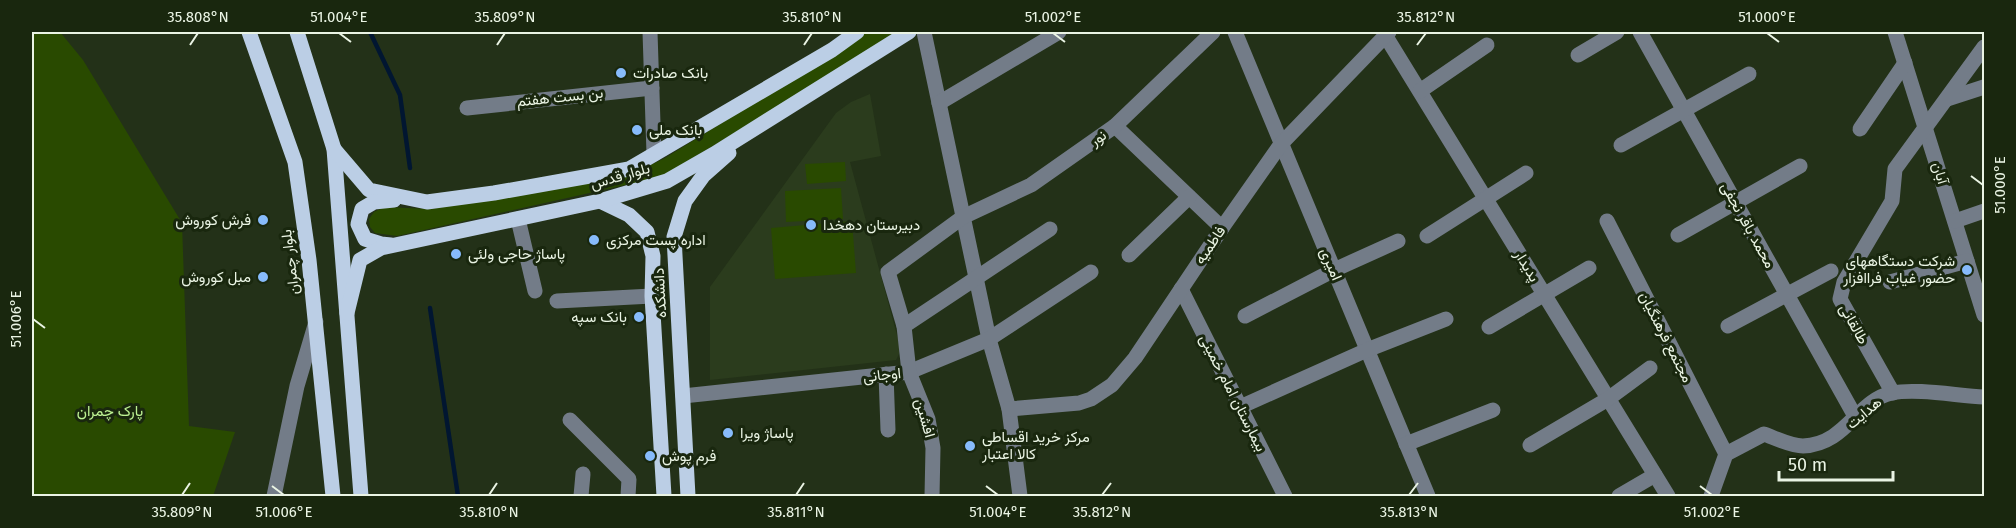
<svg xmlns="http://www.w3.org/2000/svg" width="2016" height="528" font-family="'Fira Sans',Vazirmatn,sans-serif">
<rect width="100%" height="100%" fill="#233118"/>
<polygon fill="#2b3c1d" points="870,94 881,156 850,162 901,350 896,360 710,380 710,287 836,113 851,102"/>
<g fill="#294a00">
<polygon points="32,32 60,32 83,60 182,223 189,426 235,432 213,496 32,496"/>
<polygon points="863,32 903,32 661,177 397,236 375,233 370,227 369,219 374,212 384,207 431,209 630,175 665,158 850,44"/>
<polygon points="845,162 846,181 807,184 805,164"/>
<polygon points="841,188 843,219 786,222 785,191"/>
<polygon points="852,221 856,273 775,279 771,228"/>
</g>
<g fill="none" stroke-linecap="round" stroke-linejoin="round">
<g stroke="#011631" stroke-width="4.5">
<polyline points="370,32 400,95 410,168"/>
<polyline points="430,308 458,496"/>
</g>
<g stroke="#737c88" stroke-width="15">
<polyline points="650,32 654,154"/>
<polyline points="924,32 989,339 1009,409 1020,496"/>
<polyline points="1235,32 1428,496"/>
<polyline points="1640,32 1856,418"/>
<polyline points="1895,32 1984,315"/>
<polyline points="1385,35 1668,496"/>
<polyline points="1578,55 1617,32"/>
<polyline points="1420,91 1487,45"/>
<polyline points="1947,99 1984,87"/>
<polyline points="939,103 1059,32"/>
<polyline points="467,108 652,88"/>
<polyline points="1115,126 1222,228"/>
<polyline points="1860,129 1905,63"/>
<polyline points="1621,145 1749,74"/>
<polyline points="518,219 535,291"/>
<polyline points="1607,221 1726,454"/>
<polyline points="1955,221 1984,211"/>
<polyline points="1678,235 1800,166"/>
<polyline points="1427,236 1526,173"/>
<polyline points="1129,255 1189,197"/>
<polyline points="1890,282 1967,261"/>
<polyline points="1181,289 1285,496"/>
<polyline points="557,301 652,296"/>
<polyline points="1245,316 1334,270 1398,241"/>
<polyline points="904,326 1050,229"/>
<polyline points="1728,326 1831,271"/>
<polyline points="1489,327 1589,268"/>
<polyline points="886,374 888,430"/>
<polyline points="1893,393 1840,299 1844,282 1892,201 1895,169 1984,47"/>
<polyline points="683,396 909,372 989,339 1091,272"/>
<polyline points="1240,407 1367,350 1446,319"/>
<polyline points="1009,409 1079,403 1091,399 1112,385 1135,358 1222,228 1281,144 1389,32"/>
<polyline points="570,420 629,479 628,496"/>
<polyline points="1406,444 1493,410"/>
<polyline points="1530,445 1608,399 1650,368"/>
<polyline points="274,496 297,386 316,322"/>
<polyline points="581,496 583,474"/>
<polyline points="932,496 933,448 928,419 909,372 904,326 888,272 963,217 1031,185 1115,126 1213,32"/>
<polyline points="1619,496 1655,475"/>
<path d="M1711 496 1726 454 1764 434C1775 438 1791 446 1803 446 1847 444 1857 400 1892 393 1917 388 1958 396 1984 397"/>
</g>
<g stroke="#bbcee5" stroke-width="15">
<polyline points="249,32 295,162 309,260 333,496"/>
<polyline points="297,32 334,149 361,496"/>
<polyline points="334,149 369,190 427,202 494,193 629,169 832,50 857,32"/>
<polyline points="600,201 629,215 647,232 653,256 652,296 664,496"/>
<polyline points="391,245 381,244 365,239 358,224 362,209 374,202 394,200"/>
<polyline points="347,313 360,260 381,248 600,201 667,181 714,154 909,32"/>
<polyline points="688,496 674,237 685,201 703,176 729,153"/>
</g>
</g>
<path fill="none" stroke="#eaf4e4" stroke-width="2" d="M339 33 351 42M1053 33 1065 42M1767 33 1779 42M190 45 198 33M497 45 505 33M804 45 812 33M1417 45 1426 33M1971 176 1983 185M33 319 45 328M272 486 284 495M986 486 998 495M1700 486 1712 495M182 495 190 483M489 495 497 483M796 495 804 483M1102 495 1111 483M1409 495 1418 483"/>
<g fill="#87bbfb" stroke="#19270e" stroke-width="2">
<circle cx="621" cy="73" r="6"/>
<circle cx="637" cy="130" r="6"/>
<circle cx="263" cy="220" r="6"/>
<circle cx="811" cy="225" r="6"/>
<circle cx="594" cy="240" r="6"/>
<circle cx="456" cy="254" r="6"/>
<circle cx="1967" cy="270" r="6"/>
<circle cx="263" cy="277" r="6"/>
<circle cx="639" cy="317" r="6"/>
<circle cx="728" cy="433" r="6"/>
<circle cx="970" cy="446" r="6"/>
<circle cx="650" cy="456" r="6"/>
</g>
<g text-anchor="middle" stroke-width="6" stroke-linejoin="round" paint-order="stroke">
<g font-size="15" fill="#eaf4e4" stroke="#19270e" text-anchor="start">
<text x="633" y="78">بانک صادرات</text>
<text x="649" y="135">بانک ملی</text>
<text x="251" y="225" text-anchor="end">فرش کوروش</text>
<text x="823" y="230">دبیرستان دهخدا</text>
<text x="606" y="245">اداره پست مرکزی</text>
<text x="468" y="259">پاساژ حاجی ولئی</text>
<text x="1955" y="266" text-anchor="end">شرکت دستگاههای<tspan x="1955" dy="17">حضور غیاب فراافزار</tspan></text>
<text x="251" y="282" text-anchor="end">مبل کوروش</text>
<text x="627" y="322" text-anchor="end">بانک سپه</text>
<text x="740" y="438">پاساژ ویرا</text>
<text x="982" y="442">مرکز خرید اقساطی<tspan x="982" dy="17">کالا اعتبار</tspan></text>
<text x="662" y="461">فرم پوش</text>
</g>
<g font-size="15" fill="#eaf4e4" stroke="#19270e">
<text transform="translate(560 97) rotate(-6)" y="5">بن بست هفتم</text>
<text transform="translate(1098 138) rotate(-35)" y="5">نور</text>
<text transform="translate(1940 173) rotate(73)" y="5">آبان</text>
<text transform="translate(620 176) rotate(-16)" y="5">بلوار قدس</text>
<text transform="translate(1748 225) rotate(61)" y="5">محمد باقر نجفی</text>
<text transform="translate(1210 245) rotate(-56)" y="5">فاطمیه</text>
<text transform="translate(290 262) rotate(-97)" y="5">بلوار چمران</text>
<text transform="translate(1331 264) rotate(67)" y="5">امیری</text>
<text transform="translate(1527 266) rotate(59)" y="5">پدیدار</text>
<text transform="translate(660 293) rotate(-93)" y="5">دانشکده</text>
<text transform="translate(1854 324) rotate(61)" y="5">طالقانی</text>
<text transform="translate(1666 337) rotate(63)" y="5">مجتمع فرهنگیان</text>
<text transform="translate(882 375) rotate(-6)" y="5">اوجانی</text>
<text transform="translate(1233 393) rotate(63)" y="5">بیمارستان امام خمینی</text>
<text transform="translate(1864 413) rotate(-40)" y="5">هدایت</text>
<text transform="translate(925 418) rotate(74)" y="5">افشین</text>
</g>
<g font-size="15" fill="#bdf293" stroke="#19270e">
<text x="110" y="416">پارک چمران</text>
</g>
</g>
<rect width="2016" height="528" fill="none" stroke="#19270e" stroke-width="66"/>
<path d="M1779 471v9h114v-9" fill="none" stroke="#eaf4e4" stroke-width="3"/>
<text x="1788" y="471" font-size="18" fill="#eaf4e4" stroke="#19270e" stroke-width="4.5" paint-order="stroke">50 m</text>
<rect x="33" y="33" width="1950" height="462" fill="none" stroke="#eaf4e4" stroke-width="2"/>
<g font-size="15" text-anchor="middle" fill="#eaf4e4">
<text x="198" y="22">35.808°N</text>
<text x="339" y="22">51.004°E</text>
<text x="505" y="22">35.809°N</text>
<text x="812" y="22">35.810°N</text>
<text x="1053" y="22">51.002°E</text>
<text x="1426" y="22">35.812°N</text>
<text x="1767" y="22">51.000°E</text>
<text transform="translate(2000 185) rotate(-90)" y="5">51.000°E</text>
<text transform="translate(16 319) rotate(-90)" y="5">51.006°E</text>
<text x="182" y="517">35.809°N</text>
<text x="284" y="517">51.006°E</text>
<text x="489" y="517">35.810°N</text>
<text x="796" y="517">35.811°N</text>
<text x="998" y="517">51.004°E</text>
<text x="1102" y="517">35.812°N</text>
<text x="1409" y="517">35.813°N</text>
<text x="1712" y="517">51.002°E</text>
</g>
</svg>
